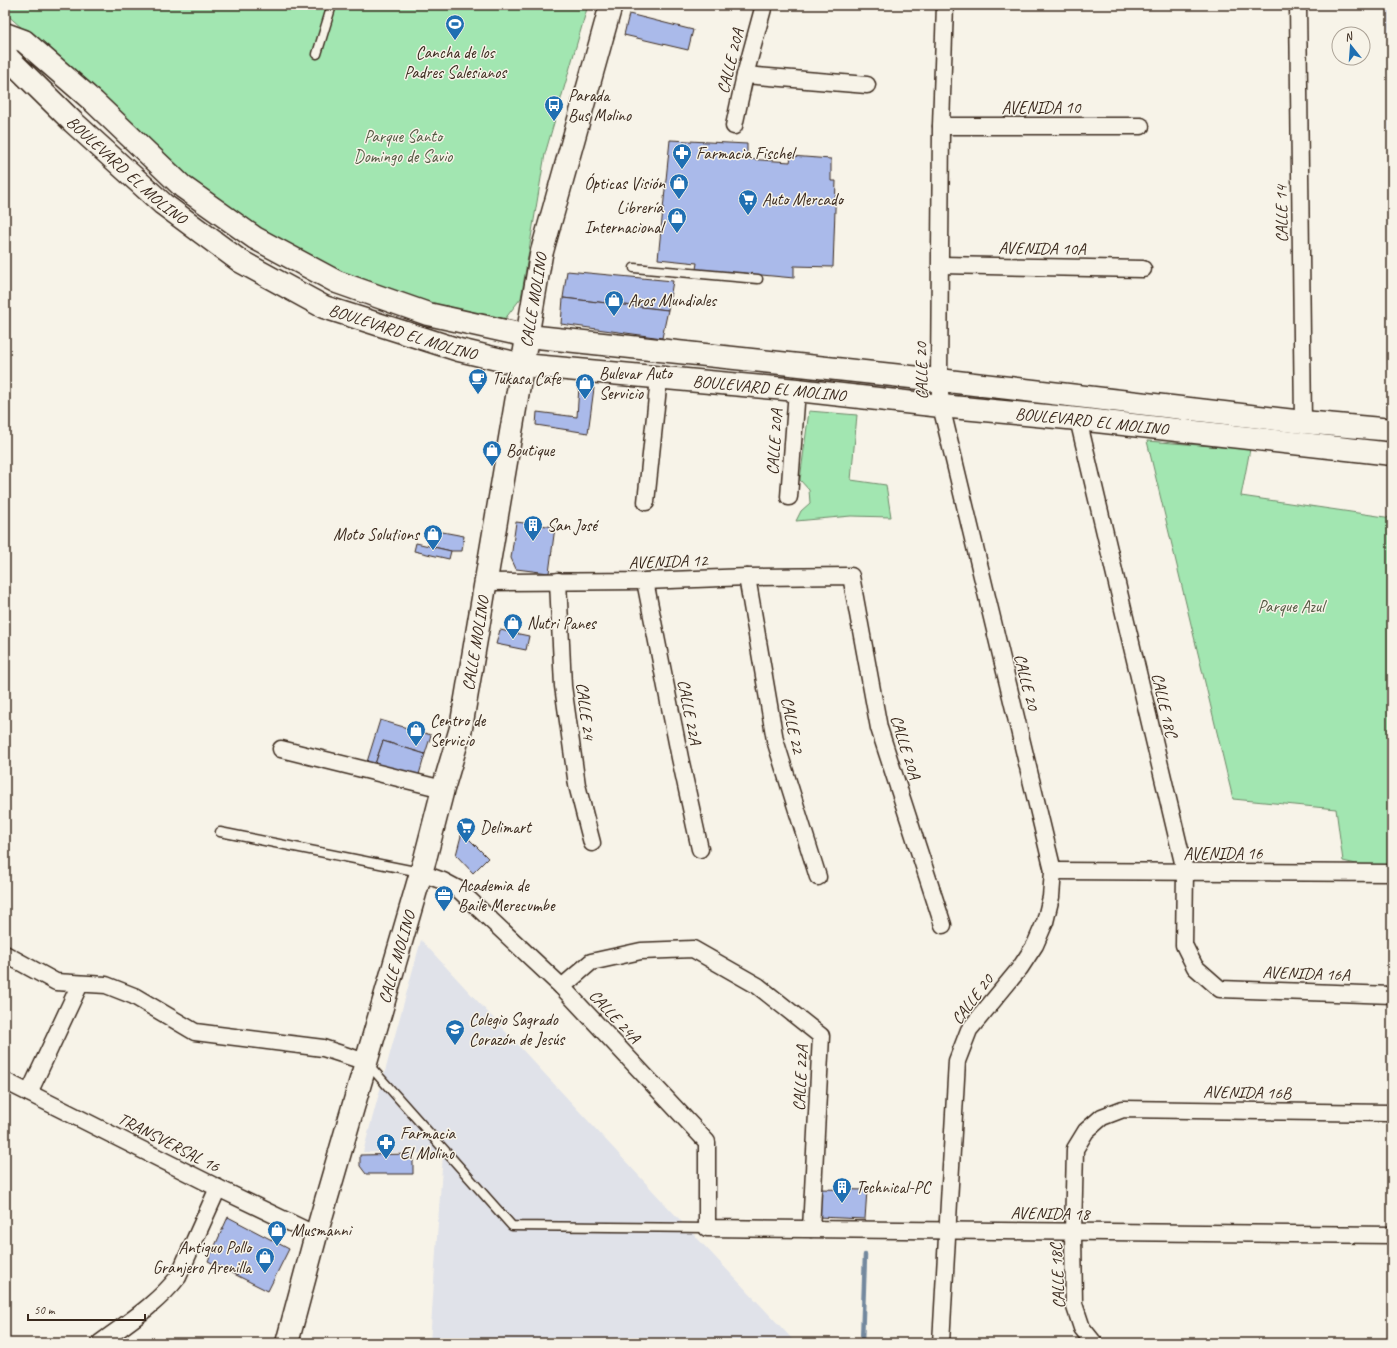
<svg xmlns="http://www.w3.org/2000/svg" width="1397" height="1348" font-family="Caveat,sans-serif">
<rect width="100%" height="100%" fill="#f7f3e8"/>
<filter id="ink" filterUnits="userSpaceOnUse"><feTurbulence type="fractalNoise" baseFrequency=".025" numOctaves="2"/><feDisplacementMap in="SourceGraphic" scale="8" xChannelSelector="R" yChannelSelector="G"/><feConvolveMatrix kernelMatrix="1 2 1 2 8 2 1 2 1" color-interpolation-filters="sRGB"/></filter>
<g filter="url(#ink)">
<g fill="#e0e2e9">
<polygon points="1387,5 1392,5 1392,301 1390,301"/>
<polygon points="421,940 665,1204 796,1343 430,1343 436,1251 443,1154 363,1152"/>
</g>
<g fill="#a2e6b1" stroke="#6e8868">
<polygon points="5,5 588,5 545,154 521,298 501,324 452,313 354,279 257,229 165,159 118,113 5,13"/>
<polygon points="809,411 857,415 851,480 886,485 891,517 851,516 796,521 801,511 810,503 809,490 800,480"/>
<polygon points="1147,441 1250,449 1241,496 1392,518 1392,872 1343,861 1336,809 1233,799"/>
</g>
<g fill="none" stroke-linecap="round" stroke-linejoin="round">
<polyline stroke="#73889e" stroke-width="4.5" points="862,1343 865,1255"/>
</g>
<g fill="#aabaea" stroke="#3b2a1e">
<polygon points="629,14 693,30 688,50 624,35"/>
<polygon points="670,140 747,144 747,159 790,162 791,156 831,159 831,181 836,181 833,267 794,266 794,278 696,269 697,263 658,259"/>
<polygon points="567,271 673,281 668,310 563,298"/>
<polygon points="563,298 668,310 662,338 561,324"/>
<polygon points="579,386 594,388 588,433 536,425 537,412 577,417"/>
<polygon points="516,522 555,527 549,573 516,569 511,558"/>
<polygon points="437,531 464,536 462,551 451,551 434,547"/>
<polygon points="416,543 451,551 449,559 414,551"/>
<polygon points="500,630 529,636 526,650 496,644"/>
<polygon points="380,720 431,735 425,754 383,741 375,764 367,762"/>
<polygon points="383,741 425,754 418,778 375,764"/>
<polygon points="462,832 488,858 473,873 456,855"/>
<polygon points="413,1154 413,1174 366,1174 360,1166 360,1155"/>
<polygon points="819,1189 867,1190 865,1219 818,1217"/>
<polygon points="228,1217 289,1249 268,1291 208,1261"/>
</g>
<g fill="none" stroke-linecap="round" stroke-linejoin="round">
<g stroke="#3b2a1e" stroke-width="11">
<g id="lane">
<polyline points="317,54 332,5"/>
<polyline points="634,268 758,279"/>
<polyline points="220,832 420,872"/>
<polyline points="368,1064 512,1226 707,1228"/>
</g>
</g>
<g stroke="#3b2a1e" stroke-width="19">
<g id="street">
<polyline points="1298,5 1303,422"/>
<polyline points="745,75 867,85"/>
<polyline points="734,126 745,75 764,5"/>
<polyline points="941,126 1141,126"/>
<polyline points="941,265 1143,269"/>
<polyline points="1078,419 1185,871 1184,945 1195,967 1220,989 1392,995"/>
<polyline points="789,497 797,390"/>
<polyline points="646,502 659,378"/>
<polyline points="747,577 775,740 818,877"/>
<polyline points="558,581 563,686 577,785 592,843"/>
<polyline points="645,581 680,758 700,849"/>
<polyline points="486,582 645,581 747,577 851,576 879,728 943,925"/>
<polyline points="281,749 443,789"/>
<polyline points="1053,871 1392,873"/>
<polyline points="421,873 443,881 458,889 562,987 707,1142 707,1228 1392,1235"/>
<polyline points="5,954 56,982 106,985 134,996 195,1032 323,1048 366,1062"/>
<polyline points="562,987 591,962 641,951 693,949 758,986 821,1036 811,1229"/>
<polyline points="5,1081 218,1188 316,1235"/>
<polyline points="29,1093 80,984"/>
<path d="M100 1343C127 1323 157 1304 178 1277L218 1188"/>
<polyline points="941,1343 957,1061 969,1030 1020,968 1035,945 1045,922 1051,897 1053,871 941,406 939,380 941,126 945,5"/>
<polyline points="1094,1343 1082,1328 1074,1304 1073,1233 1075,1149 1086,1131 1102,1117 1123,1109 1388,1113 1392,1115"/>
</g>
</g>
<g stroke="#3b2a1e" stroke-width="25">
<g id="secondary">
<polyline points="5,34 24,41 94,102 183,187 255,238 337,282 428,314 528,336 939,380 1303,422 1392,430"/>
<path id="s1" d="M5 52 8 58 73 122 163 204 240 261 324 307 459 350 523 365 797 390 941 406 1078 419 1392 454"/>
<path id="s2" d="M287 1343 316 1235 425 859 443 789 461 728 541 255 611 5"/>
</g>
</g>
<use href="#lane" stroke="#f7f3e8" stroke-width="8"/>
<use href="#street" stroke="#f7f3e8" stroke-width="16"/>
<use href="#secondary" stroke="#f7f3e8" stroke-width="22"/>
</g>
</g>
<defs>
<g id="stadium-pin" transform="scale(1)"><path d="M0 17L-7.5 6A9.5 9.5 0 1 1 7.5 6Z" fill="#1f6fb2" stroke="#f7f3e8"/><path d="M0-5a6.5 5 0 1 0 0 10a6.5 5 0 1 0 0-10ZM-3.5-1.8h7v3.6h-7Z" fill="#fff"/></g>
<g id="bus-pin" transform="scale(1)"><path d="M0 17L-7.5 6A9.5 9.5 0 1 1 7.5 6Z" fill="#1f6fb2" stroke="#f7f3e8"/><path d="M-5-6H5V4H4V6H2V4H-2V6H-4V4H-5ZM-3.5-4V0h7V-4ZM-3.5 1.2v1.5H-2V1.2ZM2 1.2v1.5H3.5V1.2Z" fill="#fff"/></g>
<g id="pharmacy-pin" transform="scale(1)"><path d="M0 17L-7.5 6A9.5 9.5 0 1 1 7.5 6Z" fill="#1f6fb2" stroke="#f7f3e8"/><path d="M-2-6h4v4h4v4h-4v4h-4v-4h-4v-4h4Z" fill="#fff"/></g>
<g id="shop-pin" transform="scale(1)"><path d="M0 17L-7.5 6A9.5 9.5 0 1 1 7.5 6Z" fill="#1f6fb2" stroke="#f7f3e8"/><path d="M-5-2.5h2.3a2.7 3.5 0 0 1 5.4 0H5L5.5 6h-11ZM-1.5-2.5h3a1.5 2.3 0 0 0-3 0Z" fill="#fff"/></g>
<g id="supermarket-pin" transform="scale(1)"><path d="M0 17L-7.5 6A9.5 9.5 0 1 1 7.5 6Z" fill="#1f6fb2" stroke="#f7f3e8"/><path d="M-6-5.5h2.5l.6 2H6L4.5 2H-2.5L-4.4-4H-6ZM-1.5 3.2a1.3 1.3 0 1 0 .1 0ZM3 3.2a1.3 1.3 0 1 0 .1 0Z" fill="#fff"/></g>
<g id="cafe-pin" transform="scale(1)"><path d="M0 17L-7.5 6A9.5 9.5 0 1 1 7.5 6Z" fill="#1f6fb2" stroke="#f7f3e8"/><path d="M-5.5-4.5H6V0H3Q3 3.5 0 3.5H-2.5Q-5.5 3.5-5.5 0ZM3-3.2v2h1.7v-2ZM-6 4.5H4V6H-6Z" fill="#fff"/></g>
<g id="building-pin" transform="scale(1)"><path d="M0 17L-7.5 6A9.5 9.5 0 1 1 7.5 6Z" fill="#1f6fb2" stroke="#f7f3e8"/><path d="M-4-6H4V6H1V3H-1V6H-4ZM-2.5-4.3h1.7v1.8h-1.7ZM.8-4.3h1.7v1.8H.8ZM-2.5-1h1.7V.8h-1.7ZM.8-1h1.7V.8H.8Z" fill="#fff"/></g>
<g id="office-pin" transform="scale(1)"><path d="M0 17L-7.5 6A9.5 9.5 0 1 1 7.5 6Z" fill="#1f6fb2" stroke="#f7f3e8"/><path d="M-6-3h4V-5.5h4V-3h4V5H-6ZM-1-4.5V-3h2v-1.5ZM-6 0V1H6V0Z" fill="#fff"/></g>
<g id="school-pin" transform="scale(1)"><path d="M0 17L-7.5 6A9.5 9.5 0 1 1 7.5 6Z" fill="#1f6fb2" stroke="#f7f3e8"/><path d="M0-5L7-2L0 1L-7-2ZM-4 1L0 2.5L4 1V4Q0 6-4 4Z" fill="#fff"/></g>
</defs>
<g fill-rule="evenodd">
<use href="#stadium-pin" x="455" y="24"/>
<use href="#bus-pin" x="554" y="105"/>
<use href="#pharmacy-pin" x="682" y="153"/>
<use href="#shop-pin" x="679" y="183"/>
<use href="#supermarket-pin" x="748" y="199"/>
<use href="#shop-pin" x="677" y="217"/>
<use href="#shop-pin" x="614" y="300"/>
<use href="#cafe-pin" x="478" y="378"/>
<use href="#shop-pin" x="585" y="383"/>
<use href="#shop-pin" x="492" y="450"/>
<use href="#building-pin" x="533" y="525"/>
<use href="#shop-pin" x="433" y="534"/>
<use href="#shop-pin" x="513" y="623"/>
<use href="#shop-pin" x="416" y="730"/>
<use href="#supermarket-pin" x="466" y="827"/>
<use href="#office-pin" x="444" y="895"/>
<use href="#school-pin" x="455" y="1029"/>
<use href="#pharmacy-pin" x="386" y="1143"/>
<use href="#building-pin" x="842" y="1187"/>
<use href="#shop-pin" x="277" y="1230"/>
<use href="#shop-pin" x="265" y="1257"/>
</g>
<g text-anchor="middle" stroke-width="3" stroke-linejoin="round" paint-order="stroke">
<g font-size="17" fill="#3b2a1e" stroke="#f7f3e8" text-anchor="start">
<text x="455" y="58" text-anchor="middle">Cancha de los<tspan x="455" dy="20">Padres Salesianos</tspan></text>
<text x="568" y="101">Parada<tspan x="568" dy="20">Bus Molino</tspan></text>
<text x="696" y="159">Farmacia Fischel</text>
<text x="665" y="189" text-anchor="end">Ópticas Visión</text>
<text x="762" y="205">Auto Mercado</text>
<text x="663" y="213" text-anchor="end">Librería<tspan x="663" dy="20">Internacional</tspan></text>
<text x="628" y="306">Aros Mundiales</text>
<text x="599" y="379">Bulevar Auto<tspan x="599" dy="20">Servicio</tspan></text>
<text x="492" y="384">Tukasa Cafe</text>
<text x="506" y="456">Boutique</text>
<text x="547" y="531">San José</text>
<text x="419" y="540" text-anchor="end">Moto Solutions</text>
<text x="527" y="629">Nutri Panes</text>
<text x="430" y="726">Centro de<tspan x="430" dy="20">Servicio</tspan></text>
<text x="480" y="833">Delimart</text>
<text x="458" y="891">Academia de<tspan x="458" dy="20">Baile Merecumbe</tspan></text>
<text x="469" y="1025">Colegio Sagrado<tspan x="469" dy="20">Corazón de Jesús</tspan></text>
<text x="400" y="1139">Farmacia<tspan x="400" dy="20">El Molino</tspan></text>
<text x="856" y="1193">Technical-PC</text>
<text x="291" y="1236">Musmanni</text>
<text x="251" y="1253" text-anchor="end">Antiguo Pollo<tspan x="251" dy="20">Granjero Arenilla</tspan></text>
</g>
<g font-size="17" fill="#3b2a1e" stroke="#f7f3e8">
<text transform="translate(730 61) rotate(-76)" y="6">CALLE 20A</text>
<text x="1041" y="113">AVENIDA 10</text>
<text dy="6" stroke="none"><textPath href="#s1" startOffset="170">BOULEVARD EL MOLINO</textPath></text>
<text transform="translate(1281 214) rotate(-91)" y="6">CALLE 14</text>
<text transform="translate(1042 248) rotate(1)" y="6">AVENIDA 10A</text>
<text dy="6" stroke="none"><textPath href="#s2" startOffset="1073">CALLE MOLINO</textPath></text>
<text dy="6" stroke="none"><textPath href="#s1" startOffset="494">BOULEVARD EL MOLINO</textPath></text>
<text transform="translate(921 371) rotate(-91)" y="6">CALLE 20</text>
<text dy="6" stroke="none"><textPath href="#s1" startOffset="866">BOULEVARD EL MOLINO</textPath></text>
<text dy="6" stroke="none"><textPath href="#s1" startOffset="1190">BOULEVARD EL MOLINO</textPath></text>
<text transform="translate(774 442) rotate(-86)" y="6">CALLE 20A</text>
<text transform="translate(668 561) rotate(-2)" y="6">AVENIDA 12</text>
<text dy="6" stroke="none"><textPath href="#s2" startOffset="725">CALLE MOLINO</textPath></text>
<text transform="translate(1027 682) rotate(76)" y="6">CALLE 20</text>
<text transform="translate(1165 705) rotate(77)" y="6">CALLE 18C</text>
<text transform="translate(586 711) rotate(83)" y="6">CALLE 24</text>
<text transform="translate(690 712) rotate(79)" y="6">CALLE 22A</text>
<text transform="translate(793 725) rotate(78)" y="6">CALLE 22</text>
<text transform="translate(906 747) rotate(73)" y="6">CALLE 20A</text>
<text x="1223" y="859">AVENIDA 16</text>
<text dy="6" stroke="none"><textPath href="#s2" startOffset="401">CALLE MOLINO</textPath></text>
<text transform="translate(1306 973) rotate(2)" y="6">AVENIDA 16A</text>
<text transform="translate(972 999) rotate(-53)" y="6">CALLE 20</text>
<text transform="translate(615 1016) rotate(47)" y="6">CALLE 24A</text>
<text transform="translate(800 1078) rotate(-87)" y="6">CALLE 22A</text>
<text transform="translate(1247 1092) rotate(1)" y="6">AVENIDA 16B</text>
<text transform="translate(169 1142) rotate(27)" y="6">TRANSVERSAL 16</text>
<text transform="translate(1050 1213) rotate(1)" y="6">AVENIDA 18</text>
<text transform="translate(1057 1276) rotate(-93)" y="6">CALLE 18C</text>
</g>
<g font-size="17" fill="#555943" stroke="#f7f3e8">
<text x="403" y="142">Parque Santo<tspan x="403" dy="20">Domingo de Savio</tspan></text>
<text x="1291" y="612">Parque Azul</text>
</g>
</g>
<rect width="1397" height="1348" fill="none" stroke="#f7f3e8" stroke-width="20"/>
<rect x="10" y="10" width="1377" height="1328" fill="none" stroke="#3b2a1e" stroke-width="1.5" filter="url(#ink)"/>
<g transform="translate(1351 46) rotate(343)"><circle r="19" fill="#f7f3e8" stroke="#aca397"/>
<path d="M0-3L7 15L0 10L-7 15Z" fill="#1f6fb2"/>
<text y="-6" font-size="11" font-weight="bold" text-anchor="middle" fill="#3b2a1e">N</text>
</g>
<path d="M28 1314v6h117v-6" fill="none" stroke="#3b2a1e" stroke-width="2"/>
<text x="34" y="1314" font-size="12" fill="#3b2a1e" stroke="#f7f3e8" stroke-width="3" paint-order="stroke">50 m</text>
</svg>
